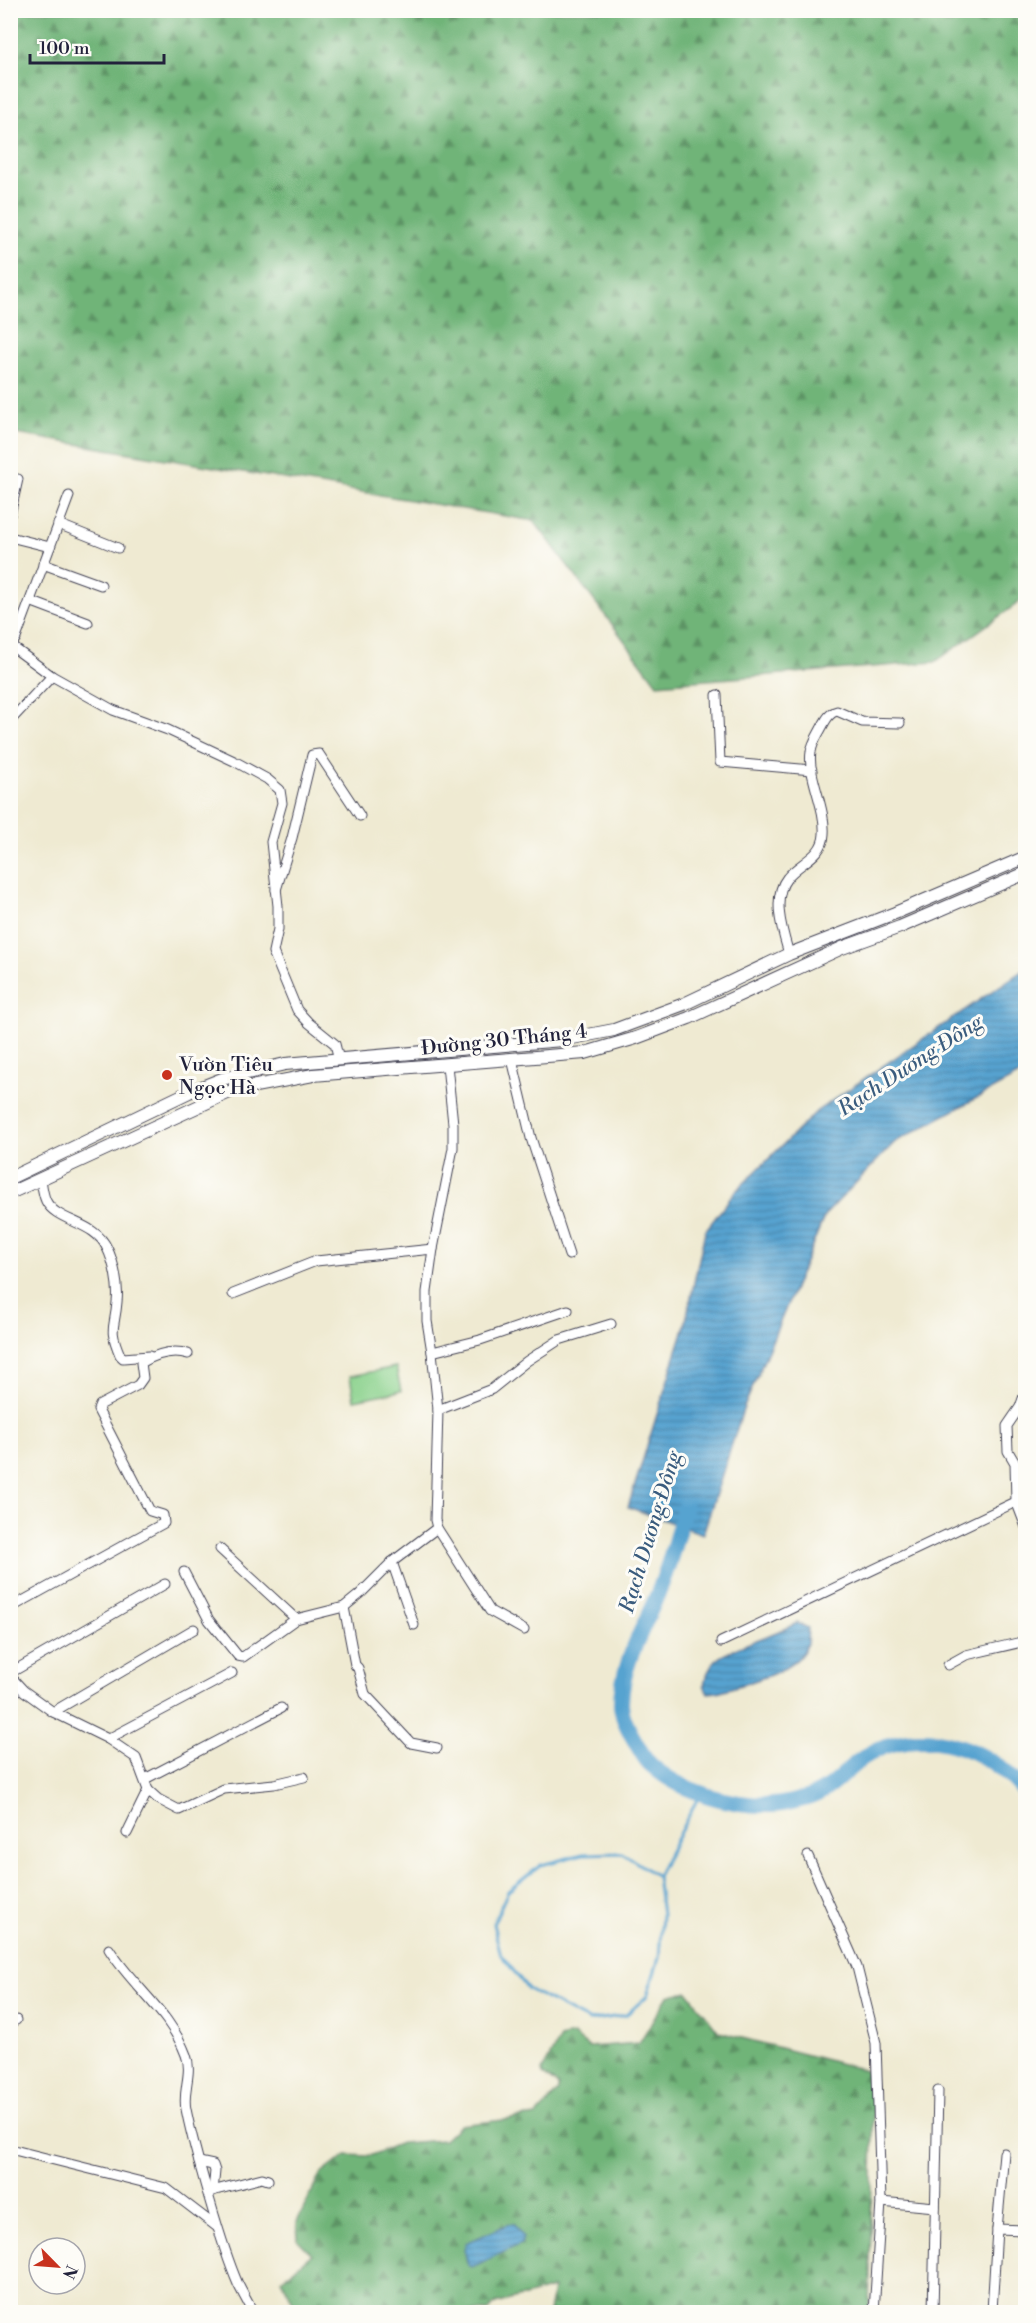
<svg xmlns="http://www.w3.org/2000/svg" width="1036" height="2323" font-family="'Libre Bodoni',serif">
<defs>
<pattern id="forest-firs" width="22" height="20" patternUnits="userSpaceOnUse" patternTransform="scale(1.5)"><rect width="22" height="20" fill="#70b478"/><path d="M5 1l3.5 6h-7zM16 11l3.5 6h-7z" fill="#5c9264"/></pattern>
<pattern id="water-rules" width="6" height="5" patternUnits="userSpaceOnUse" patternTransform="scale(1.5)"><rect width="6" height="5" fill="#57a3d0"/><path d="M0 2.5h6" fill="none" stroke="#4884aa"/></pattern>
</defs>
<rect width="100%" height="100%" fill="#fdfcf7"/>
<filter id="ink" filterUnits="userSpaceOnUse"><feTurbulence type="fractalNoise" baseFrequency=".0167" numOctaves="2"/><feDisplacementMap in="SourceGraphic" scale="12" xChannelSelector="R" yChannelSelector="G"/><feConvolveMatrix kernelMatrix="1 2 1 2 8 2 1 2 1" color-interpolation-filters="sRGB"/></filter>
<filter id="wash" filterUnits="userSpaceOnUse"><feTurbulence type="fractalNoise" baseFrequency=".008" numOctaves="4" result="noise"/><feDisplacementMap in="SourceGraphic" scale="24" xChannelSelector="R" yChannelSelector="G"/><feGaussianBlur stdDeviation="1.35" result="paint"/><feColorMatrix in="noise" values="0 0 0 0 0 0 0 0 0 0 0 0 0 0 0 0 0 1.4 0 .05"/><feComposite in="paint" operator="in"/></filter>
<g filter="url(#wash)">
<rect width="100%" height="100%" fill="#efead2"/>
<g fill="url(#forest-firs)" stroke="#496b5a" stroke-width="1.5">
<polygon points="10,11 1025,11 1025,598 935,662 657,684 534,521 11,433"/>
<polygon points="687,1991 719,2032 865,2070 874,2086 869,2312 549,2312 553,2288 495,2304 488,2312 298,2312 282,2280 312,2254 298,2240 297,2222 320,2175 346,2155 369,2156 401,2143 444,2140 460,2125 537,2116 558,2091 558,2085 543,2075 542,2071 560,2038 573,2035 589,2047 639,2043 668,1996"/>
</g>
<polygon fill="#8bd28d" stroke="#567a64" stroke-width="1.5" points="396,1367 401,1391 354,1400 350,1376"/>
<g fill="url(#water-rules)" stroke="#3c6286" stroke-width="1.5">
<polygon points="1025,969 1025,1072 895,1142 825,1215 743,1410 703,1534 628,1507 685,1325 705,1231 735,1192 817,1111"/>
<path d="M797 1623 808 1628C807 1633 808 1638 807 1643 800 1673 744 1683 718 1692L708 1693 704 1685C706 1678 708 1669 713 1663 724 1649 777 1634 797 1623Z"/>
<polygon points="509,2224 515,2224 523,2237 521,2244 472,2267 468,2265 464,2249 466,2243"/>
</g>
<g fill="none" stroke-linecap="round" stroke-linejoin="round">
<polyline stroke="#57a3d0" stroke-width="3" points="657,1876 622,1853 583,1854 541,1865 508,1891 493,1924 501,1955 528,1989 589,2021 626,2015 647,1996 659,1958 662,1915 657,1876 701,1792"/>
<path stroke="#57a3d0" stroke-width="16" d="M685 1506C678 1533 670 1562 660 1588 645 1627 622 1661 621 1703 621 1715 629 1731 635 1741 639 1748 644 1758 650 1764 680 1792 731 1806 772 1805 783 1805 796 1801 807 1798 832 1791 846 1768 866 1756 918 1722 991 1746 1026 1794"/>
</g>
</g>
<g filter="url(#ink)">
<g fill="none" stroke-linecap="round" stroke-linejoin="round">
<g stroke="#414052" stroke-width="11">
<g id="minor">
<polyline points="10,515 18,479"/>
<polyline points="58,524 118,548"/>
<polyline points="10,537 50,547"/>
<polyline points="43,564 101,585"/>
<polyline points="30,601 88,623"/>
<polyline points="10,645 52,676 113,710 168,730 234,761 267,779 280,790 282,803 271,842 278,906 278,929 273,952 297,1010 309,1023 335,1044 339,1060"/>
<polyline points="11,645 16,638 69,496"/>
<polyline points="717,695 720,762 812,770"/>
<polyline points="10,721 52,676"/>
<polyline points="276,890 292,838 312,755 319,754 360,816"/>
<path d="M789 954C783 933 771 898 787 878 799 862 823 857 824 834 826 807 807 775 811 752 812 743 818 735 822 727 826 720 829 713 837 711L862 722 900 723"/>
<polyline points="512,1059 531,1138 569,1255"/>
<polyline points="447,1065 453,1124 453,1148 433,1249 427,1292 427,1321 432,1352 438,1410 435,1520 437,1528 490,1611 524,1630"/>
<path d="M41 1179C42 1186 43 1195 46 1201 56 1222 95 1221 107 1248 114 1262 119 1286 117 1302 115 1329 108 1327 120 1355L123 1358 149 1356"/>
<polyline points="233,1294 316,1261 433,1249"/>
<polyline points="432,1352 480,1340 568,1310"/>
<polyline points="1026,1390 1020,1407 1007,1426 1008,1451 1015,1463 1016,1501 1026,1527"/>
<polyline points="438,1410 492,1389 527,1361 559,1340 611,1324"/>
<polyline points="220,1549 296,1619"/>
<polyline points="392,1562 414,1625"/>
<polyline points="184,1572 209,1620 238,1656 243,1657 296,1619 344,1607 360,1594 392,1562 437,1528"/>
<polyline points="344,1607 355,1665 358,1668 365,1694 411,1743 437,1748"/>
<path d="M10 1608 164 1523 163 1515 150 1511 98 1410 100 1405 138 1385 143 1378 141 1363C156 1354 172 1349 188 1354"/>
<polyline points="721,1642 1026,1497"/>
<polyline points="948,1665 966,1655 1026,1641"/>
<polyline points="10,1673 165,1584"/>
<polyline points="10,1676 24,1691 53,1712 108,1739 136,1758 148,1790 158,1799 179,1810 224,1789 274,1784 304,1777"/>
<polyline points="53,1712 194,1629"/>
<polyline points="108,1739 232,1673"/>
<polyline points="145,1779 281,1708"/>
<polyline points="127,1833 148,1790"/>
<polyline points="808,1856 857,1967 876,2043 881,2202 874,2312"/>
<path d="M109 1949C133 1987 170 2012 186 2055 193 2073 182 2091 186 2109 191 2135 198 2159 205 2184 215 2218 224 2252 238 2284 243 2294 248 2303 253 2312"/>
<polyline points="10,2019 16,2020"/>
<polyline points="10,2149 166,2188 217,2227"/>
<polyline points="199,2162 213,2165 215,2171 213,2191"/>
<polyline points="208,2192 262,2178 268,2180"/>
<polyline points="881,2202 935,2207"/>
<polyline points="997,2229 1004,2153"/>
<polyline points="992,2311 997,2229 1026,2230"/>
<polyline points="933,2312 938,2091"/>
</g>
</g>
<g stroke="#414052" stroke-width="14">
<g id="major">
<polyline points="10,1178 189,1092 222,1079 285,1064 562,1040 614,1030 684,1004 789,954 895,913 1026,857"/>
<polyline points="10,1193 234,1090 313,1075 585,1053 636,1038 689,1018 842,948 900,927 1026,873"/>
</g>
</g>
<use href="#minor" stroke="#fff" stroke-width="9"/>
<use href="#major" stroke="#fff" stroke-width="12"/>
</g>
</g>
<circle fill="#c8321e" stroke="#fdfcf7" stroke-width="2" cx="167" cy="1075" r="6"/>
<g text-anchor="middle" stroke-width="6" stroke-linejoin="round" paint-order="stroke">
<g font-size="20" fill="#22223b" stroke="#fdfcf7">
<text transform="translate(504 1039) rotate(-6)" y="7">Đường 30 Tháng 4</text>
</g>
<g font-size="20" fill="#22223b" stroke="#fdfcf7" text-anchor="start">
<text x="179" y="1071">Vườn Tiêu<tspan x="179" dy="23">Ngọc Hà</tspan></text>
</g>
<g font-size="21" font-style="italic" fill="#3a5c7e" stroke="#fdfcf7">
<text transform="translate(910 1065) rotate(-33)" y="7">Rạch Dương Đông</text>
<text transform="translate(650 1532) rotate(-73)" y="7">Rạch Dương Đông</text>
</g>
</g>
<rect width="1036" height="2323" fill="none" stroke="#fdfcf7" stroke-width="36"/>
<g transform="translate(57 2266) rotate(115)"><circle r="28" fill="#fdfcf7" stroke="#a5a5ac" stroke-width="1.5"/>
<path d="M0-4.5L10 22L0 15L-10 22Z" fill="#c8321e"/>
<text y="-9" font-size="16" font-weight="bold" text-anchor="middle" fill="#22223b">N</text>
</g>
<path d="M30 54v9h134v-9" fill="none" stroke="#22223b" stroke-width="3"/>
<text x="39" y="54" font-size="18" fill="#22223b" stroke="#fdfcf7" stroke-width="4.5" paint-order="stroke">100 m</text>
</svg>
